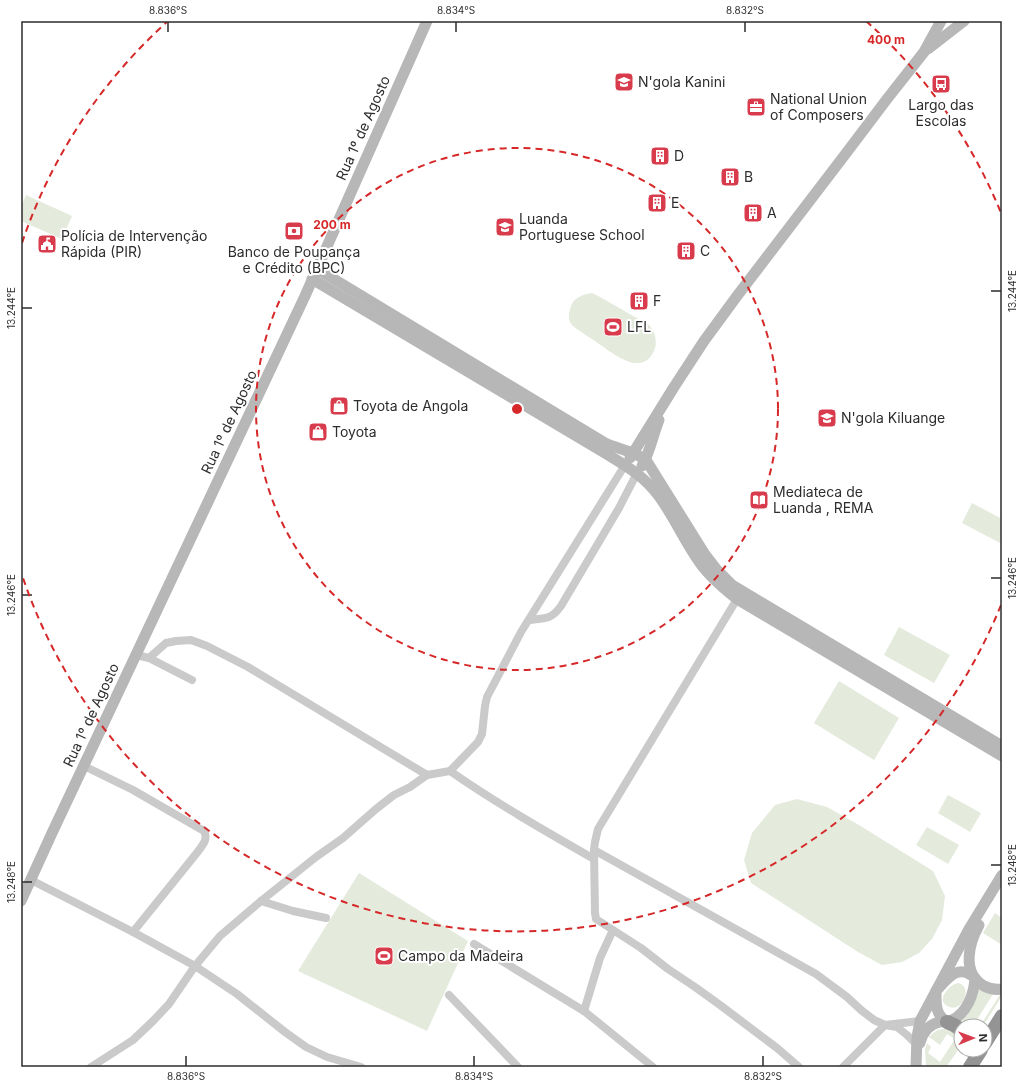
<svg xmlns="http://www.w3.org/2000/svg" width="1023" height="1088" font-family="Inter,sans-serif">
<rect width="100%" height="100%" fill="#fff"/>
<g fill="#e4eadc">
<polygon points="26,195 72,216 62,239 21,221 21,207"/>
<path d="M592 293 600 297 649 325C655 332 658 342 654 351 641 379 610 351 595 341 589 337 576 329 572 325 569 322 569 317 569 313 570 311 570 307 572 304 575 297 585 294 592 293Z"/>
<polygon points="972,503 1002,519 1002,544 962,523"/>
<polygon points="899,627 950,655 934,683 884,655"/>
<polygon points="839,681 899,718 874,760 814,723"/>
<polygon points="948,795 981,813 970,832 938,813"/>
<polygon points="797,799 827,807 859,825 933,871 945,896 942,920 932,939 919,953 902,962 882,965 858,952 751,883 744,860 752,833 775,805"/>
<polygon points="927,827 959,845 948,864 916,845"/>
<polygon points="359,873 468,941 427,1031 298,971"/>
<polygon points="995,913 1002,918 1002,945 983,933"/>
<path d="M958 983C974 986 962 1015 947 1006 936 1000 949 985 958 983Z"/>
<path d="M979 989 993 994 973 1026H967L960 1021C969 1010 975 1003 979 989Z"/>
<polygon points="1001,993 1002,993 1002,996 983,1026 980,1026"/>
<path d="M942 1029C947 1029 950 1030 955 1032 970 1040 952 1058 946 1067H926L925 1050 927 1043 931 1047 928 1053 940 1062 955 1039 947 1034 940 1045 929 1037C933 1033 936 1030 942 1029Z"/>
</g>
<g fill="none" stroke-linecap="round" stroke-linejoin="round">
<g stroke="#cacaca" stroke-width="8">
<path d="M529 620C545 618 551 620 561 606L619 508 637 473"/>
<polyline points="136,655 149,658 166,643 176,641 191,640 207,646 248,667 427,775 450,771 478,742 482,734 485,706 487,697 521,632 625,465"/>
<polyline points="149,658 192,680"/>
<path d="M84 766 133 790 204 831C209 840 201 847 196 854L133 932"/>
<path d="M450 771C496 803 545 831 594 859"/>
<polyline points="594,850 816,974 847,997 861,1010 874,1020 885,1025 897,1027 907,1035 916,1044"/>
<polyline points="31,880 133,932 195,966 237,994 285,1032 306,1047 327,1057 361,1067"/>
<polyline points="261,901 293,911 326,918"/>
<polyline points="613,930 641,948 668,969 695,987 720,1005 777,1048 799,1067"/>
<polyline points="474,944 584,1011 653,1067"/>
<polyline points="449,995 518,1067"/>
<polyline points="584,1011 600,958 613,930 596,919 595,913 594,850 595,842 598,829 737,599"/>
<polyline points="91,1067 133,1040 153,1021 169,1004 195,966 220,936 261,901 316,857 343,838 376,809 394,795 410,787 427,775"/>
<polyline points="843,1067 885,1025 920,1021"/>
</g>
<g stroke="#b7b7b7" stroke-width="11">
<polyline points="928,49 964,21"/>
<path d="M317 269 605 443C618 449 634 451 646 460L704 553 717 570 732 585 1002 746"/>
<path d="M312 279 605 453C626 466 643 475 658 495 674 516 684 541 700 563 710 577 723 588 737 599L1002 756"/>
<polyline points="630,458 674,387 704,341 737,296 847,152 887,99 924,52 941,21"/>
<path d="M642 466C650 452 653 435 659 420"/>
<polyline points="21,901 52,833 305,296 427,21"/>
<path d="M979 925C969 943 961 973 984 986 990 989 996 990 1002 989"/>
<path d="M920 1043C922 1033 929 1024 940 1022 944 1021 948 1022 952 1020 967 1013 974 994 975 978 958 963 948 978 936 991 936 1004 935 1014 947 1022"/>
<polyline points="916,1067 917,1037 920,1021 969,929 1002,875"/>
</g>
<g stroke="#949494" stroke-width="14">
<polyline points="947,1022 954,1025 961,1030"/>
<polyline points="985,1043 1002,1016"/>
<polyline points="970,1067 981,1050"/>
</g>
</g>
<path fill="none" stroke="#2d2d2d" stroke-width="1.5" d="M168 22V32M456 22V32M745 22V32M991 291H1001M22 308H32M991 578H1001M22 595H32M991 865H1001M22 882H32M186 1056V1066M474 1056V1066M763 1056V1066"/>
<g fill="none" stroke="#d62828" stroke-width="2" stroke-dasharray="7 5">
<circle cx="517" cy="409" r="261"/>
<path d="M1001 605A522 522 0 0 1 22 575M22 243A522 522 0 0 1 168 21M866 21A522 522 0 0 1 1001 213"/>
</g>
<defs>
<g id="university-square" transform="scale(1)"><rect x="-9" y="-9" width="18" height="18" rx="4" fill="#d83b4b" stroke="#fff"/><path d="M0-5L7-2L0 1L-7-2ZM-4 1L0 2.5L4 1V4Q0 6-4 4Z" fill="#fff"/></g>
<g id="bus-square" transform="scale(1)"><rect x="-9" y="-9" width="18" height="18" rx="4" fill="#d83b4b" stroke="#fff"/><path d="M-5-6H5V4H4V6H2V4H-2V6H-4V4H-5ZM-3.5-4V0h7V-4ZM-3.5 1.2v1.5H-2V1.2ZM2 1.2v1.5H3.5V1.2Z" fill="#fff"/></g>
<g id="office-square" transform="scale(1)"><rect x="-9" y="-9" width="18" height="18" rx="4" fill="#d83b4b" stroke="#fff"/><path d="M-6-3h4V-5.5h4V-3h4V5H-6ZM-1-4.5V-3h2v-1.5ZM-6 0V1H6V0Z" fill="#fff"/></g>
<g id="building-square" transform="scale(1)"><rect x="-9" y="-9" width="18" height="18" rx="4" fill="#d83b4b" stroke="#fff"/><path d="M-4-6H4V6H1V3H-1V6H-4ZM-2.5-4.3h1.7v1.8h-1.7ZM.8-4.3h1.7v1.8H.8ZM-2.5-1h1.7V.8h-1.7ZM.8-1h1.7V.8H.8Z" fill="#fff"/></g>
<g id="school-square" transform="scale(1)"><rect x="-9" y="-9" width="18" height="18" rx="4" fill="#d83b4b" stroke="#fff"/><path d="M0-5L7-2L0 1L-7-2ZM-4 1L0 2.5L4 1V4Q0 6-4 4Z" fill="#fff"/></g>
<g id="bank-square" transform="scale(1)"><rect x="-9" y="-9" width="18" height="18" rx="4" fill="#d83b4b" stroke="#fff"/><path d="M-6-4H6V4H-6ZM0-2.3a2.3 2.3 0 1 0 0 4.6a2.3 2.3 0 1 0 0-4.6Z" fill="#fff"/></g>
<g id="civic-square" transform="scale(1)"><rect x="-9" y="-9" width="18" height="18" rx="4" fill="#d83b4b" stroke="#fff"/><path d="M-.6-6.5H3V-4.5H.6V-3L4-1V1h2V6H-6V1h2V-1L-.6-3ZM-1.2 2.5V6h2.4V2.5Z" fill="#fff"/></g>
<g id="stadium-square" transform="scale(1)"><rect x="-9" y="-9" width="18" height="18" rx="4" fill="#d83b4b" stroke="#fff"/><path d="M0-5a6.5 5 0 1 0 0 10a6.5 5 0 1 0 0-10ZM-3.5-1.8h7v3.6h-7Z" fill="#fff"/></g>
<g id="shop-square" transform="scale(1)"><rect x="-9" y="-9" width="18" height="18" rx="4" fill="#d83b4b" stroke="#fff"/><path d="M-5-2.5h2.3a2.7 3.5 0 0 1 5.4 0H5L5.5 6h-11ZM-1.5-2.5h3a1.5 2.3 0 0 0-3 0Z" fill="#fff"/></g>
<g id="library-square" transform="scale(1)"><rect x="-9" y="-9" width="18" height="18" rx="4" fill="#d83b4b" stroke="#fff"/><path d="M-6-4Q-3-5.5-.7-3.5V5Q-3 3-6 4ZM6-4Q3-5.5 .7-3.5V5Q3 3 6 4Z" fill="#fff"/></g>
</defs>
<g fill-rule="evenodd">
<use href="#university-square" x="624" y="82"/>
<use href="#bus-square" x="941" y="84"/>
<use href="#office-square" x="756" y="107"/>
<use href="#building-square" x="660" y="156"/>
<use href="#building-square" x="730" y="177"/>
<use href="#building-square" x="657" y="203"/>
<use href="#building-square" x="753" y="213"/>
<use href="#school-square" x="505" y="227"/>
<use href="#bank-square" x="294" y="231"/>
<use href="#civic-square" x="47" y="244"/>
<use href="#building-square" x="686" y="251"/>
<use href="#building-square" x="639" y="301"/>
<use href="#stadium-square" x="613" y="327"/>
<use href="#shop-square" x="339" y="406"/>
<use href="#university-square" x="827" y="418"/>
<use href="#shop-square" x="318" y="432"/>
<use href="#library-square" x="759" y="500"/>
<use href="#stadium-square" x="384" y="956"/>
</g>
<g text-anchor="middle" stroke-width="4" stroke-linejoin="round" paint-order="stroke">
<g font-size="14" fill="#2d2d2d" stroke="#fff" text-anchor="start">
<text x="638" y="87">N'gola Kanini</text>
<text x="770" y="104">National Union<tspan x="770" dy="16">of Composers</tspan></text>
<text x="941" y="110" text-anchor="middle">Largo das<tspan x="941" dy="16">Escolas</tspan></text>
<text x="674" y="161">D</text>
<text x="744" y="182">B</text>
<text x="671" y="208">E</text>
<text x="767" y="218">A</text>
<text x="519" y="224">Luanda<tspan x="519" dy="16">Portuguese School</tspan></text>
<text x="61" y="241">Polícia de Intervenção<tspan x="61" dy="16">Rápida (PIR)</tspan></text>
<text x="700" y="256">C</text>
<text x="294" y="257" text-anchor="middle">Banco de Poupança<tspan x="294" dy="16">e Crédito (BPC)</tspan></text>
<text x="653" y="306">F</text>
<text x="627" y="332">LFL</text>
<text x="353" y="411">Toyota de Angola</text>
<text x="841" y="423">N'gola Kiluange</text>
<text x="332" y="437">Toyota</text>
<text x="773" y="497">Mediateca de<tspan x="773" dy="16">Luanda , REMA</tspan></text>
<text x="398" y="961">Campo da Madeira</text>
</g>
<g font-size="14" fill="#2d2d2d" stroke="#fff">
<text transform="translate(363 128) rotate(-66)" y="5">Rua 1º de Agosto</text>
<text transform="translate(229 422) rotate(-65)" y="5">Rua 1º de Agosto</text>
<text transform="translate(91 715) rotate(-65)" y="5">Rua 1º de Agosto</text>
</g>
</g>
<circle cx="517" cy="409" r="6" fill="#d62828" stroke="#fff" stroke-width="2"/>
<g font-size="12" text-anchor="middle" font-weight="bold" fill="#d62828" stroke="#fff" stroke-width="4" stroke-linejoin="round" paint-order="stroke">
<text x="886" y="44">400 m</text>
<text x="332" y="229">200 m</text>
</g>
<rect width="1023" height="1088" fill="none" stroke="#ffffff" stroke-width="44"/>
<g transform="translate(973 1038) rotate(89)"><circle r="19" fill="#ffffff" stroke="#ababab"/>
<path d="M0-3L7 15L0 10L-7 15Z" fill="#d83b4b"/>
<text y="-6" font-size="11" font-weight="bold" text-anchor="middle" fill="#2d2d2d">N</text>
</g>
<rect x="22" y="22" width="979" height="1044" fill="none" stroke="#2d2d2d" stroke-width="1.5"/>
<g font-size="10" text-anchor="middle" fill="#2d2d2d">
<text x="168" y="14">8.836°S</text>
<text x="456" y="14">8.834°S</text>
<text x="745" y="14">8.832°S</text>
<text transform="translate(1012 291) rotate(-90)" y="4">13.244°E</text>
<text transform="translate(11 308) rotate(-90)" y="4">13.244°E</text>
<text transform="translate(1012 578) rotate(-90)" y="4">13.246°E</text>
<text transform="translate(11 595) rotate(-90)" y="4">13.246°E</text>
<text transform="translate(1012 865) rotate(-90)" y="4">13.248°E</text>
<text transform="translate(11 882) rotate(-90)" y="4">13.248°E</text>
<text x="186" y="1080">8.836°S</text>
<text x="474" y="1080">8.834°S</text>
<text x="763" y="1080">8.832°S</text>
</g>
</svg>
